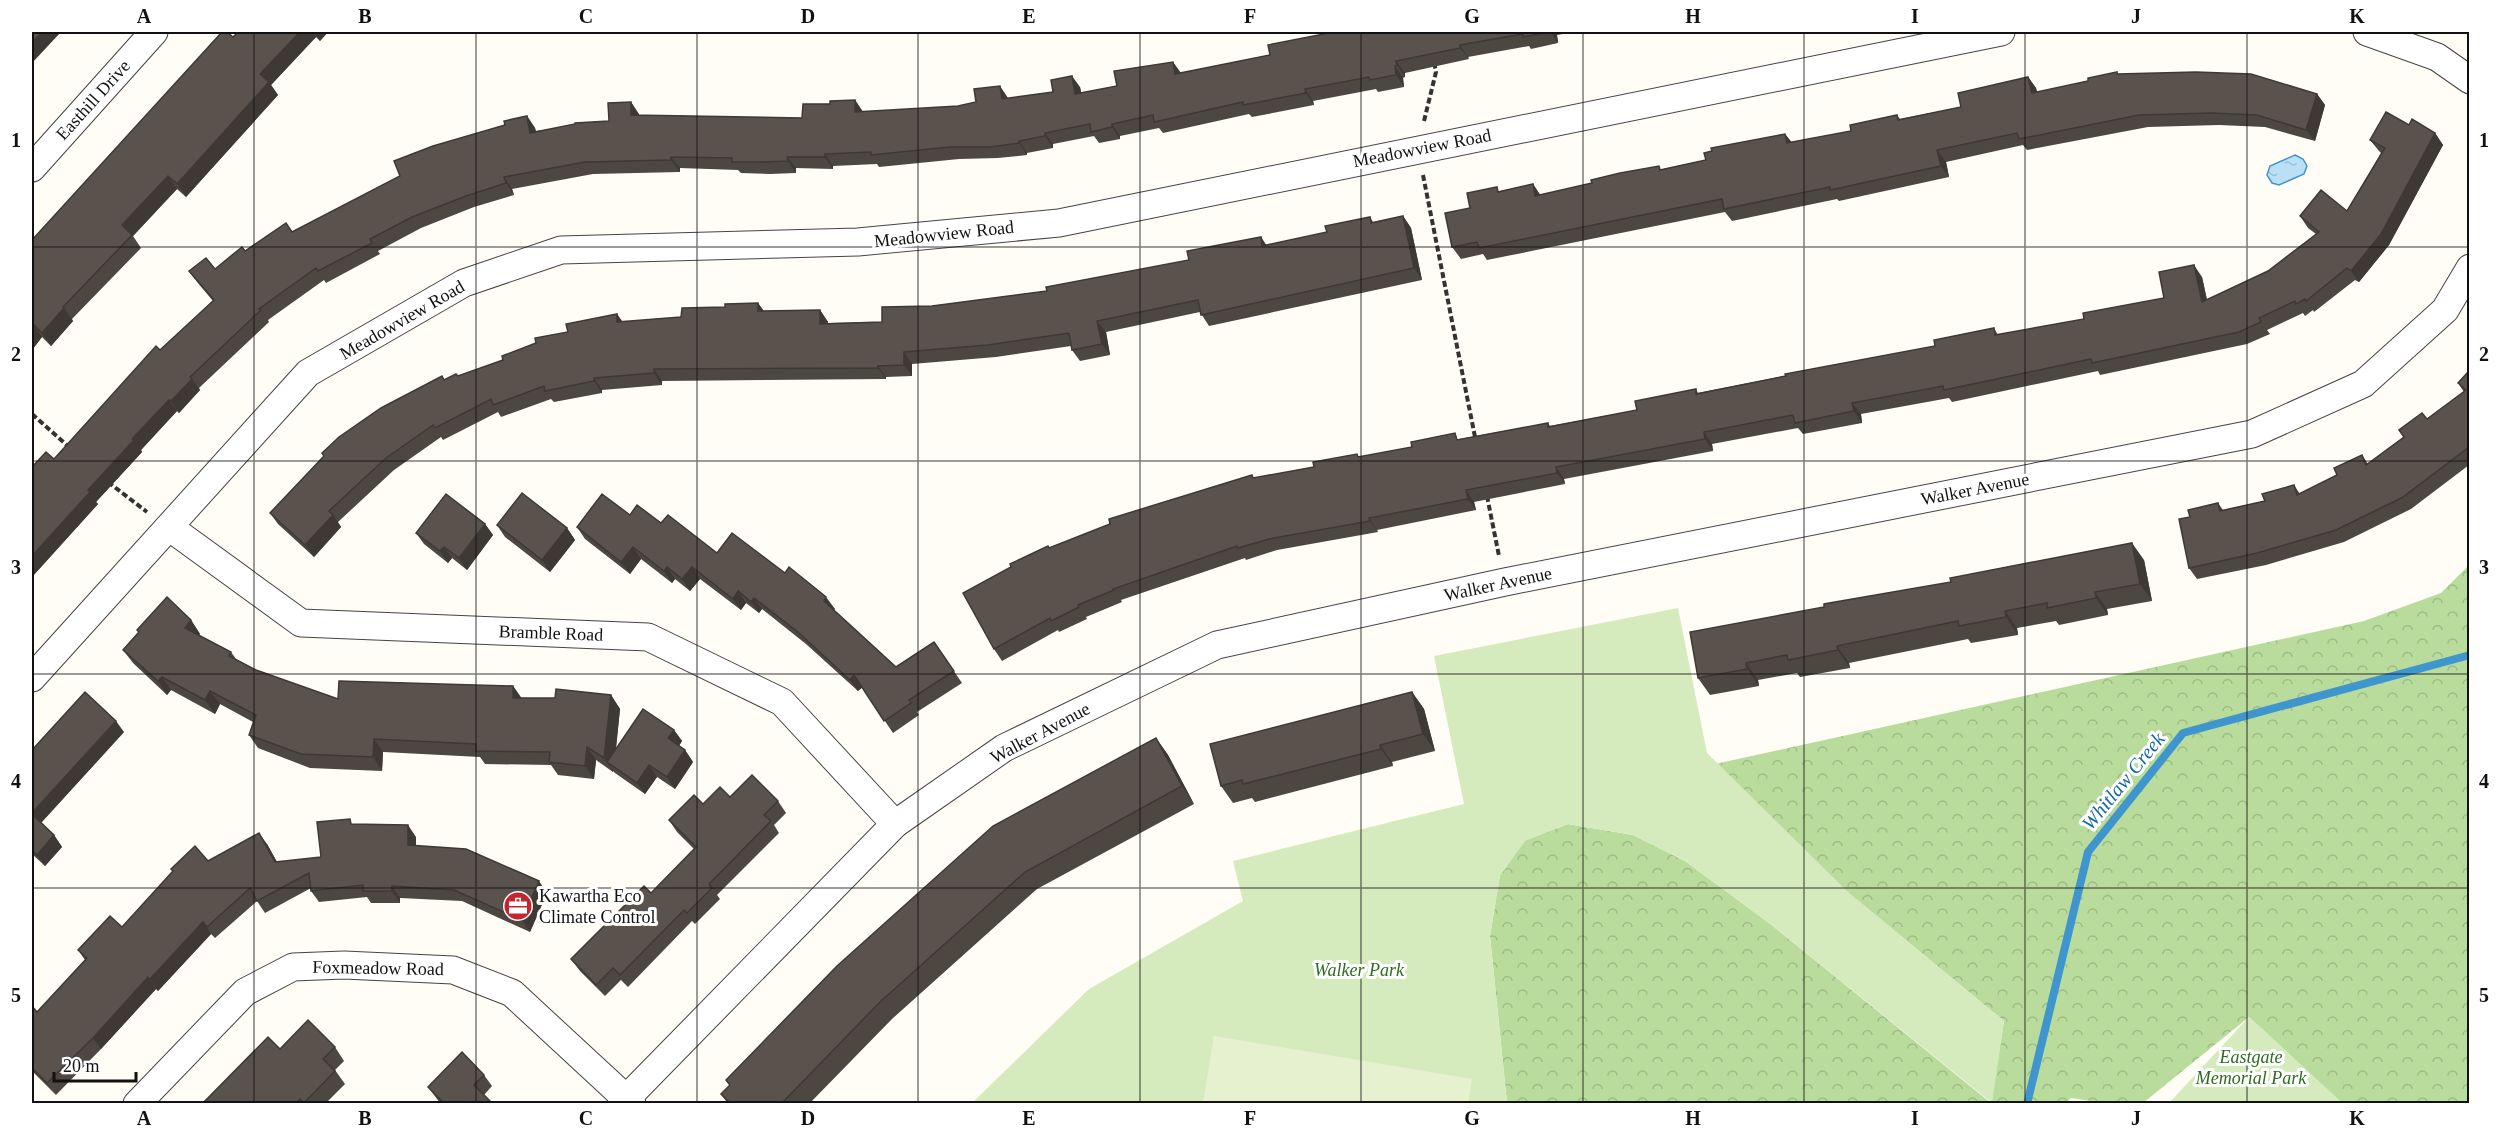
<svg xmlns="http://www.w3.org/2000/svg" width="2501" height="1135" font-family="Georgia,serif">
<defs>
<pattern id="forest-crowns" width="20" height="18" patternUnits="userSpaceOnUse" patternTransform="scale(1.5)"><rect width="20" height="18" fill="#b9dc9c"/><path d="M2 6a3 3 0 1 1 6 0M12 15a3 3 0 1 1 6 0" fill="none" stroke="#9ebc85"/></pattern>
<pattern id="water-ripples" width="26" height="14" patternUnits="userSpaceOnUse" patternTransform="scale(1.5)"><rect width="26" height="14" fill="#b9e0f7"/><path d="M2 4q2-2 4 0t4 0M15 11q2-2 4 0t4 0" fill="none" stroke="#9ebfd3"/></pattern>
</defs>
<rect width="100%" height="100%" fill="#fffdf5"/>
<polygon fill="url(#forest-crowns)" points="2469,565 2469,1103 2342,1103 2249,1017 2143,1103 2104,1103 2071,1098 2064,1104 1507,1103 1490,936 1500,875 1525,840 1568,824 1633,835 1685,861 1769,923 1991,1103 2004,1021 1697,768 2364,621 2441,593"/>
<g fill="#d5ebbd">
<polygon points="1678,608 1707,753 1849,893 2004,1021 1992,1103 1769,923 1685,861 1633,835 1568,824 1525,841 1500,876 1490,936 1507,1103 971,1104 1089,989 1243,901 1233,861 1464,804 1434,656"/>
<polygon points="2249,1017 2342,1103 2169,1103"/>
</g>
<polygon fill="#e6f2cf" points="1214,1036 1472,1079 1468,1103 1203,1103"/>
<polygon fill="url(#water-ripples)" stroke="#3f96cf" stroke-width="1.5" points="2295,155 2303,159 2307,166 2304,174 2279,185 2272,183 2267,175 2270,166"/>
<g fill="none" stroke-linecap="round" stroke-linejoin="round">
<polyline stroke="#3f96cf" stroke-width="8" points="2027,1104 2088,852 2183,733 2470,655"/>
<g stroke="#444" stroke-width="29">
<g id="minor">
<polyline points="2367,32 2437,57 2470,80"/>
<polyline points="32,168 154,32"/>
<polyline points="169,527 301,623 648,637 782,702 895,824"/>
<polyline points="32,678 308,373 464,283 561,250 858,242 1059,223 2001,32"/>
<polyline points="137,1104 245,992 293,967 344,965 453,970 512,993 632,1104"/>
<polyline points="621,1104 895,824 1004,748 1217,645 1505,582 2252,434 2363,384 2445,310 2470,268"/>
</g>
</g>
<g stroke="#333" stroke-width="4" stroke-dasharray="6 3" stroke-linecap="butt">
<polyline points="1424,121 1436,72 1434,62"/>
<polyline points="1423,175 1476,442"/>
<polyline points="32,414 69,447"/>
<polyline points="108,482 147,512"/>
<polyline points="1487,496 1499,556"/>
</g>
<use href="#minor" stroke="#fff" stroke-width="27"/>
</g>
<g fill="#4d4742">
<polygon points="238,32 328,32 320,41 316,37 271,85 278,95 186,197 177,189 133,236 141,248 72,319 73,321 51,346 42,337 32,350 32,240"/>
<polygon points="1334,32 1574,32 1557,35 1558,43 1531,49 1529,46 1468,57 1469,59 1405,73 1405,77 1403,78 1404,87 1378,92 1376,89 1313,101 1314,105 1252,117 1249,114 1163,133 1159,128 1120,136 1120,139 1099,143 1094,136 1053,144 1053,148 1027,153 1027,155 998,158 959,159 879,167 877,164 833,166 833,169 796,168 796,173 770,174 741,173 738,170 680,168 680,172 593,174 512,189 514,195 474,207 421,228 378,251 380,254 326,283 324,280 268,320 269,322 199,388 200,390 179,413 177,411 141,450 142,452 96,502 98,504 32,577 32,467 54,459 160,350 213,301 198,283 189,271 215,269 245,251 292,232 505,125 527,116 535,128 536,131 609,121 631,102 639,115 802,118 830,104 855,100 863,112 958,106 1053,92 1080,87 1081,93 1117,86 1173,62 1180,73 1270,55"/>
<polygon points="2117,72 2118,74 2317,94 2325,105 2315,141 2265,127 2219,125 2148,127 2027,150 2023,145 1946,162 1949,177 1839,201 1837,199 1732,221 1725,212 1487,260 1483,254 1461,259 1452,247 1470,208 1500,191 1533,184 1540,195 1706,160 1785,134 1791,142 1851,131 1897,115 1900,119 1961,107 2028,77 2036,88 2037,92 2088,81"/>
<polygon points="2409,125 2435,133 2443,145 2389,245 2359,282 2355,280 2314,312 2313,310 2305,316 2303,313 2267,330 2270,334 2247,344 2100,375 2098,371 1952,402 1949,398 1861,414 1862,423 1803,434 1798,428 1712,444 1713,451 1564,479 1565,484 1474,502 1476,510 1377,530 1378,532 1277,550 1246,560 1245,558 1121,600 1122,602 1086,617 1087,619 1059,632 1058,630 1002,661 994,649 1050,548 1254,478 1314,467 1359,457 1548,423 1550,426 1637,410 1696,389 1698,393 1935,346 1994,328 1998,335 2084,319 2164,298 2202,277 2207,300 2268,271 2316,234 2308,228 2300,216 2347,211 2381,153 2379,151 2370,140"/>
<polygon points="1403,216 1411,228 1422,280 1209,326 1200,312 1106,332 1110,355 1080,361 1072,350 1071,346 996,357 912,364 912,376 886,377 886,379 662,381 662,385 602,390 602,393 554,402 551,399 501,417 498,412 443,440 441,437 394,470 338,522 341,527 314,557 278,524 270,513 444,380 458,376 503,360 568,332 617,314 622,322 681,317 725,307 758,303 764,311 820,310 828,322 828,323 882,322 932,306 1047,291 1189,260 1261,237 1266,246 1327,232 1370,217 1373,222"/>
<polygon points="2469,371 2469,465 2411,509 2344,542 2266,565 2197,579 2189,568 2218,503 2223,510 2265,501 2294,485 2300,494 2337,475 2362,455 2368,464 2464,392 2458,383"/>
<polygon points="630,515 661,523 717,553 785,573 835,609 834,610 896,667 934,642 962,683 917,712 919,715 893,733 862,687 858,691 806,644 762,609 759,613 746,603 741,610 700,579 690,591 675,579 672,583 641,559 630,574 585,539 577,527"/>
<polygon points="485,524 493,535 467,570 452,558 448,563 424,544 416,533"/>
<polygon points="497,525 567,528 575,540 550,572 505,537"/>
<polygon points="2144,560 2152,601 2107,609 2108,615 2059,625 2056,621 2017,628 2018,635 1971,643 1968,639 1849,663 1850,668 1800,677 1797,673 1758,680 1759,686 1710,695 1698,678 1824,607 1951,582"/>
<polygon points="191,620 200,634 199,635 231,652 236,659 256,670 338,699 513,686 521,698 555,698 611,695 620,709 616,749 674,730 682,741 679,746 685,750 693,762 675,789 657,777 645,794 615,773 613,771 613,772 596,760 594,779 558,775 551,765 485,764 480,757 383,752 382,771 310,768 258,748 249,735 253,722 220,704 215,714 171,690 167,695 133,663 123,650 139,633 137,630"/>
<polygon points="1412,692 1424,709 1435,751 1392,762 1393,766 1255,802 1252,798 1233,803 1221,786"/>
<polygon points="124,732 41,823 54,835 62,847 45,866 32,854 32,750"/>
<polygon points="1156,738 1168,755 1194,804 1037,889 892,1019 809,1104 728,1104 721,1094 730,1086 726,1080"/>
<polygon points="730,797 778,801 786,813 774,825 779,833 717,895 720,899 695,924 692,921 628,987 621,980 605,996 580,971 571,959 651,893 694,849 677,832 669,820 703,804"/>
<polygon points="354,824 416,837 416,846 547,893 530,932 462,901 400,898 400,903 371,903 367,897 319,902 311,891 311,888 265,913 257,901 215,938 211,934 158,991 156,989 101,1049 56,1095 32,1071 32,1006 37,1012 85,960 78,950 122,927 208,861 267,844 277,862 321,857"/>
<polygon points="335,1047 344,1061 335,1070 345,1084 325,1104 202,1104 280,1049"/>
<polygon points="484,1075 492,1086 484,1095 440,1103 428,1087"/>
</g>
<g fill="#3f3936">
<polygon points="42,32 61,32 32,63 32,43"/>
<polygon points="300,32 312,32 316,37 271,85 278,95 186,197 177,184 260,74"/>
<polygon points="313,32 328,32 320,41"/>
<polygon points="1550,32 1554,32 1557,35 1558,43"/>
<polygon points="1460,45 1468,57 1469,59 1460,48"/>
<polygon points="1396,61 1405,73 1405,77 1397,65"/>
<polygon points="1173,62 1181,73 1175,74"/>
<polygon points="1395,66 1403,78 1404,87 1396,75"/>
<polygon points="1072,76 1080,87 1084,106 1075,94"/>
<polygon points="2028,77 2036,88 2040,105 2032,93"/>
<polygon points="1000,86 1008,98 1002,99"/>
<polygon points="1305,89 1313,101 1314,105 1306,93"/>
<polygon points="2317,94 2325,105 2315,141 2306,130"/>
<polygon points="855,100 863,112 855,112"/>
<polygon points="631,102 639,114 639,127 631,115"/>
<polygon points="527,116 535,128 538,144 530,133"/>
<polygon points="1112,124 1120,136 1120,139 1112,127"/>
<polygon points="1045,133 1053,144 1053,148 1045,136"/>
<polygon points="2435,133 2443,145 2389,245 2359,282 2351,271"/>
<polygon points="1785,134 1794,145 1787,143"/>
<polygon points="1019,141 1027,153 1027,155 1019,143"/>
<polygon points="1937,150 1946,162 1949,177 1941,166"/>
<polygon points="825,154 833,166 833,169 825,157"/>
<polygon points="671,157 680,168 680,172 671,160"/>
<polygon points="787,157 796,168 796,173 788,161"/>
<polygon points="168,176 177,189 133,236 122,225"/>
<polygon points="504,177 512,189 514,195 506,183"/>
<polygon points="1533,184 1541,196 1535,196"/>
<polygon points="1403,216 1411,228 1422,280 1414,268"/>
<polygon points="1261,237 1269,249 1262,246"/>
<polygon points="2194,265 2202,277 2210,314 2202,302"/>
<polygon points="758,303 766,315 758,311"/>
<polygon points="64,308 73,321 51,346 42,333"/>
<polygon points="820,310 828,322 828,335 820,324"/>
<polygon points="617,314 625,325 617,322"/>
<polygon points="1097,321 1106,332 1110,355 1102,344"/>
<polygon points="33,324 42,337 32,350 32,327"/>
<polygon points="904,352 912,364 912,376 904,365"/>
<polygon points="878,366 886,377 886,379 878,368"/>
<polygon points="654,369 662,381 662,385 654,373"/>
<polygon points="594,378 602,390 602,393 594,381"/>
<polygon points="192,379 200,390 179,413 171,401"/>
<polygon points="169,400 177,411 141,450 142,452 96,502 98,504 32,577 32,556 132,439"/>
<polygon points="1852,403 1861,414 1862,423 1854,411"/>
<polygon points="1704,432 1712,444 1713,451 1705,439"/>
<polygon points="1556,467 1564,479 1565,484 1557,473"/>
<polygon points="1466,490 1474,502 1476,510 1468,499"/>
<polygon points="333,515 341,527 314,557 305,545"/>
<polygon points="1369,518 1377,530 1378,532 1370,521"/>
<polygon points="485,524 493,535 467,570 459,558"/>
<polygon points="567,528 575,540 550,572 542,560"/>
<polygon points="2132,543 2144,560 2152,601 2140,584"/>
<polygon points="444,547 452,558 448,563 440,551"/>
<polygon points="633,547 641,559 630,574 621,562"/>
<polygon points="667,567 675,579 672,583 664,571"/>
<polygon points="692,567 700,579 690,591 682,579"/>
<polygon points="738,591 746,603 741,610 733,599"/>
<polygon points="2095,592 2107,609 2108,615 2096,598"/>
<polygon points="826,597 835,609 832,612 824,601"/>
<polygon points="754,598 762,609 759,613 751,602"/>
<polygon points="2005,611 2017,628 2018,635 2006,617"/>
<polygon points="191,620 200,634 194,641 185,628"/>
<polygon points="1837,646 1849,663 1850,668 1838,650"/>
<polygon points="1746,663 1758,680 1759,686 1747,669"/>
<polygon points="854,675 863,687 858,691 850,680"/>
<polygon points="162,677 171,690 167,695 158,681"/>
<polygon points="513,686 523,700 513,698"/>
<polygon points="210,691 220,704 215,714 205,700"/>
<polygon points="1412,692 1424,709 1435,751 1423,734"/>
<polygon points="611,695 620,709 614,766 607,762 613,771 613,772 604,758"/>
<polygon points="116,721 124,732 39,825 32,815 32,813"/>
<polygon points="674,730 682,741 676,750 668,738"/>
<polygon points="1156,738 1168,755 1194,804 1182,786"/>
<polygon points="374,739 383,752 382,771 373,757"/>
<polygon points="1380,745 1392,762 1393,766 1381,749"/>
<polygon points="587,747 596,760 594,779 585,766"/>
<polygon points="685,750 693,762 675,789 667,777"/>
<polygon points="649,765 657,777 645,794 637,783"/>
<polygon points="408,825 416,837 416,857 408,845"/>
<polygon points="259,833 267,844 283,873 275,862"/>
<polygon points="54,835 62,847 45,866 37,855"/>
<polygon points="539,881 547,893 530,932 522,920"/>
<polygon points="392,886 400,898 400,903 392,891"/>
<polygon points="203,922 211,934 158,991 150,979"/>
<polygon points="148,977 156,989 101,1049 93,1038"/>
</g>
<g fill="#5a524d" stroke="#3f3936" stroke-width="1.5">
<polygon points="32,32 42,32 32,43"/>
<polygon points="222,32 227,32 233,37 238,32 300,32 260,74 269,82 177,184 168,176 122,225 132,235 63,307 64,308 42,333 33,324 32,327 32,240"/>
<polygon points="1334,32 1550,32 1523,37 1523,34 1460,45 1460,48 1396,61 1397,65 1395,66 1396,75 1370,80 1369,77 1305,89 1306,93 1243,105 1243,102 1154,122 1153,115 1112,124 1112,127 1091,132 1090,124 1045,133 1045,136 1019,141 1019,143 990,147 950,147 871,155 871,152 825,154 825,157 787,157 788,161 762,162 732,162 732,158 671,157 671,160 585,162 504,177 506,183 466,196 412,217 370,239 372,243 318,271 316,268 259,309 261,310 190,377 192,379 171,401 169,400 132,439 134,440 88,490 90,492 32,556 32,467 46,452 54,459 156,346 160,350 214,300 189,271 206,258 215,269 242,247 245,251 286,223 292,232 400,176 394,161 433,146 505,125 504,121 527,116 530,133 575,124 575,123 609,121 608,103 631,102 631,115 802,118 803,104 830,104 830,101 855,100 855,112 958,106 976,102 974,89 1000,86 1002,99 1053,92 1051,80 1072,76 1075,94 1117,86 1114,71 1173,62 1175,74 1270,55 1268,45"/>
<polygon points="2117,72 2117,74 2196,72 2251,74 2317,94 2306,130 2257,115 2211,113 2139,115 2019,139 2017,133 1937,150 1941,166 1830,190 1830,187 1724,209 1722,199 1479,248 1477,242 1452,247 1445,213 1470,208 1467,193 1497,187 1498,192 1533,184 1535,196 1592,183 1591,180 1620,173 1659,166 1660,170 1706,160 1704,153 1712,151 1711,148 1785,134 1787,143 1851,131 1850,125 1897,115 1898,120 1961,107 1958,93 2028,77 2032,93 2088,81 2088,78"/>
<polygon points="2386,112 2409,125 2412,119 2435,133 2381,234 2351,271 2347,268 2306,301 2305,299 2296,304 2295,301 2259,318 2261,322 2239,332 2092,363 2091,359 1944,390 1943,386 1852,403 1854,411 1795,423 1793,415 1704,432 1705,439 1556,467 1557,473 1466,490 1468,499 1369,518 1370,521 1269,539 1238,548 1237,546 1113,589 1114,590 1078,605 1079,607 1051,621 1050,618 994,649 963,593 1011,567 1010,564 1048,546 1049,548 1110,524 1109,519 1252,475 1253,478 1314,467 1313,462 1357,454 1358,457 1412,447 1411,442 1455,433 1457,440 1548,423 1548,427 1637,410 1635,401 1696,389 1696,394 1786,376 1785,374 1935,346 1934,340 1994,328 1995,335 2084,319 2083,313 2164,298 2159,272 2194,265 2202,302 2268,271 2319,232 2300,216 2321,190 2347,211 2385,148 2370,140"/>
<polygon points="1403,216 1414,268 1201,315 1198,300 1097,321 1102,344 1072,350 1069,333 988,345 904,352 904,365 878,366 878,368 654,369 654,373 594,378 594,381 545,391 544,386 493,405 491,399 435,428 433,425 386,458 329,511 333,515 305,545 270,513 324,456 322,453 339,437 381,408 442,376 444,380 456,374 458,376 503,360 502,356 536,343 535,338 568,332 566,324 617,314 617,322 681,317 682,308 725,307 725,304 758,303 758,311 820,310 820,324 882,322 882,307 932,306 1047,291 1046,287 1189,260 1187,251 1261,237 1262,246 1327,232 1325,226 1370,217 1371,223"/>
<polygon points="2469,371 2469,447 2403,497 2336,530 2257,553 2189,568 2179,519 2190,517 2188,510 2218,503 2220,511 2265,501 2262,494 2294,485 2297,495 2337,475 2334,468 2362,455 2366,465 2404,437 2399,430 2422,413 2427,419 2466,390 2458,383"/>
<polygon points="522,493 567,528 542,560 497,525"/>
<polygon points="446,494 485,524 459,558 444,547 440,551 416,533"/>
<polygon points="602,494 630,515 637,505 661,523 668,515 717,553 732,533 785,573 789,567 826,597 824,601 896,667 934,642 954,671 909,700 911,703 884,721 854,675 850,680 798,632 754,598 751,602 738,591 733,599 692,567 682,579 667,567 664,571 633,547 621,562 577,527"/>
<polygon points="2132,543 2140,584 2095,592 2096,598 2047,608 2047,603 2005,611 2006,617 1959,626 1958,621 1837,646 1838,650 1788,660 1787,655 1746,663 1747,669 1698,678 1690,632 1824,607 1824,604 1951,582 1950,578"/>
<polygon points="167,597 191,620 185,628 231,652 229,656 256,670 338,699 339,681 513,686 513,698 555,698 556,689 611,695 604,758 587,747 585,766 549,762 550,752 476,751 476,744 374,739 373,757 301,754 249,735 256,715 210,691 205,700 162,677 158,681 123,650 139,632 137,630"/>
<polygon points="85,692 116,721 32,813 32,750"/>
<polygon points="1412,692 1423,734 1380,745 1381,749 1243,784 1242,780 1221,786 1210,744"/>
<polygon points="643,709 674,730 668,738 685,750 667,777 649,765 637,783 607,762"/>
<polygon points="1156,738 1182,786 1025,872 880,1002 781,1104 731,1104 721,1094 730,1085 726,1080 837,966 993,826"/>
<polygon points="752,775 778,801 764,815 771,821 709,884 712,888 687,913 684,910 620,975 613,968 596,985 571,959 644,886 651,893 696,847 669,820 694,795 703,804 720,787 730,797"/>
<polygon points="32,814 54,835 37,855 32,850"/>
<polygon points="350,819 351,824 408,825 408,845 466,849 539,881 522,920 454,890 392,886 392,891 363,891 363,885 311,891 309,873 257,901 250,888 207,927 203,922 150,979 148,977 93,1038 47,1083 32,1068 32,1006 37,1012 87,958 78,950 110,916 122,927 173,871 171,869 195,846 208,861 259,833 275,862 321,857 317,822"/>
<polygon points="308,1020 335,1047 323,1059 335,1071 304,1103 300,1099 295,1104 202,1104 268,1037 280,1049"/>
<polygon points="462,1052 484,1075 474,1085 493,1104 440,1104 442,1101 428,1087"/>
</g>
<path fill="none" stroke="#111" stroke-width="1.5" stroke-opacity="0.55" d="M254 32V1104M476 32V1104M697 32V1104M918 32V1104M1140 32V1104M1361 32V1104M1583 32V1104M1804 32V1104M2025 32V1104M2247 32V1104M32 247H2470M32 461H2470M32 674H2470M32 888H2470"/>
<defs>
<g id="office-disc" transform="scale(1.5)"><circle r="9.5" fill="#c4262e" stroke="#fff"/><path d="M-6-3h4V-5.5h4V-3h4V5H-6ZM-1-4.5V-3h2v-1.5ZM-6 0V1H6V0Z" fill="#fff"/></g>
</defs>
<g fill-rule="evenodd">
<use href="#office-disc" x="518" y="906"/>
</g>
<g text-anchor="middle" stroke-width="6" stroke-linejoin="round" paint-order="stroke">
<g font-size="18" fill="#111" stroke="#fff">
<text transform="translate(93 100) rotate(-48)" y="6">Easthill Drive</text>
<text transform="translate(1422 148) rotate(-11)" y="6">Meadowview Road</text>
<text transform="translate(944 234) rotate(-6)" y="6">Meadowview Road</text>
<text transform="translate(402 320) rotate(-30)" y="6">Meadowview Road</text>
<text transform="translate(1975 489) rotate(-11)" y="6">Walker Avenue</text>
<text transform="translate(1498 584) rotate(-12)" y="6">Walker Avenue</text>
<text transform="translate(551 633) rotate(2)" y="6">Bramble Road</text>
<text transform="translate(1040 733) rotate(-28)" y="6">Walker Avenue</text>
<text transform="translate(378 968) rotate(1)" y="6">Foxmeadow Road</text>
</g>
<g font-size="18" fill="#111" stroke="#fff" text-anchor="start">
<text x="539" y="902">Kawartha Eco<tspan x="539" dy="21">Climate Control</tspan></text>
</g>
<g font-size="18" font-style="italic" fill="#2f6b1f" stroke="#fff">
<text x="1359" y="976">Walker Park</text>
<text x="2251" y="1063">Eastgate<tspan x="2251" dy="21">Memorial Park</tspan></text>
</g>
<g font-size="20" font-style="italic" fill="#1768a6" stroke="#fff">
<text transform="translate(2123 781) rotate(-51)" y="7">Whitlaw Creek</text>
</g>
</g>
<rect width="2501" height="1135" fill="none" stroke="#ffffff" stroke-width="66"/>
<path d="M54 1072v9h82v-9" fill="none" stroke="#111111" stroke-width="3"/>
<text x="63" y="1072" font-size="18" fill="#111111" stroke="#ffffff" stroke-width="4.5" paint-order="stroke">20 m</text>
<rect x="33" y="33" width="2435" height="1069" fill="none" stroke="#111" stroke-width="2"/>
<g font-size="20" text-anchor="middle" font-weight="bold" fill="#111">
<text x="144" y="23">A</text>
<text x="365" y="23">B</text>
<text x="586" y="23">C</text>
<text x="808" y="23">D</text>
<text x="1029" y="23">E</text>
<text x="1250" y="23">F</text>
<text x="1472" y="23">G</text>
<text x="1693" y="23">H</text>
<text x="1915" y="23">I</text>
<text x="2136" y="23">J</text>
<text x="2357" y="23">K</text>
<text x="16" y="147">1</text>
<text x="2484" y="147">1</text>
<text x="16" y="361">2</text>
<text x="2484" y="361">2</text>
<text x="16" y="574">3</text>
<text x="2484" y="574">3</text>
<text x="16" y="788">4</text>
<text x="2484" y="788">4</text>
<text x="16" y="1002">5</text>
<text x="2484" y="1002">5</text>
<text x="144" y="1125">A</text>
<text x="365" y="1125">B</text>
<text x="586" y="1125">C</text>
<text x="808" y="1125">D</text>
<text x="1029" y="1125">E</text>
<text x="1250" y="1125">F</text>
<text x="1472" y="1125">G</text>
<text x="1693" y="1125">H</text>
<text x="1915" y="1125">I</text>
<text x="2136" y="1125">J</text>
<text x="2357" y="1125">K</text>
</g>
</svg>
